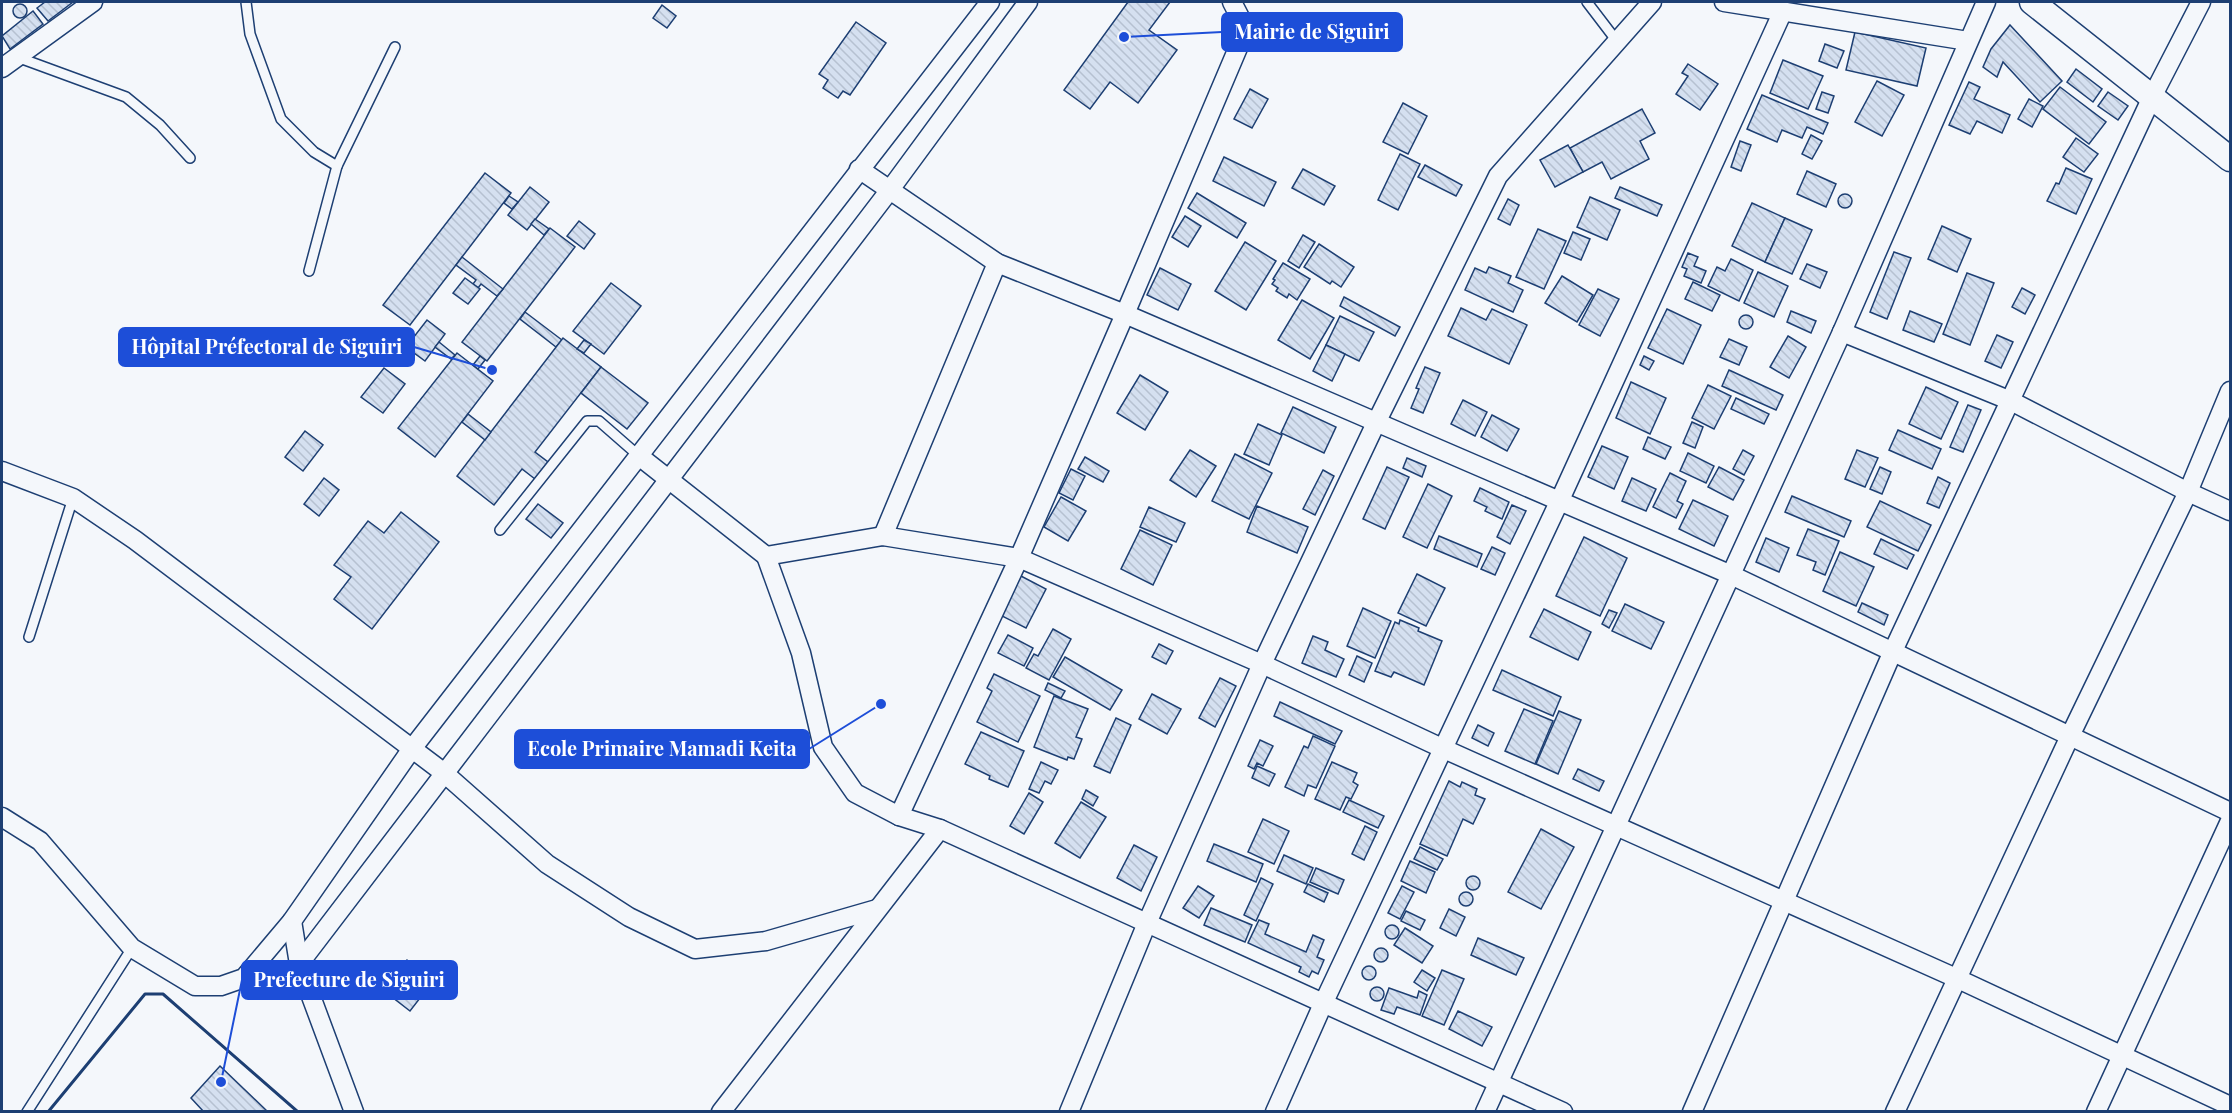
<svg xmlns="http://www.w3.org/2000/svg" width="2232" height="1113" font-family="'Playfair Display',serif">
<defs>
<pattern id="building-back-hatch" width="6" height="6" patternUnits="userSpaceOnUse" patternTransform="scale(1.5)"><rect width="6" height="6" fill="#d5e0f0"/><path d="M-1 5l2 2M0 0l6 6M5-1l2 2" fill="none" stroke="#b6c1d1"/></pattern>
</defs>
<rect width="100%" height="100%" fill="#f4f7fb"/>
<g fill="url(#building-back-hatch)" stroke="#1d3f73" stroke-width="1.5">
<polygon points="45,2 73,2 48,21 37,8"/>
<polygon points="1128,2 1170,2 1149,30 1177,50 1138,103 1110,82 1090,109 1064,90"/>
<circle cx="20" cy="11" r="7"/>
<polygon points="662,5 676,16 667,28 653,18"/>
<polygon points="33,11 43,24 10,49 2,36"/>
<polygon points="856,22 886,43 850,95 843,91 838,98 823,88 828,80 819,74"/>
<polygon points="2010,25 2062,81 2040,102 2003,62 1997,77 1983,67 1991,49"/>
<polygon points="1855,32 1926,48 1917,86 1846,70"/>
<polygon points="1825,44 1844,51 1837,68 1819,61"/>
<polygon points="1783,60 1823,76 1808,109 1770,93"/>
<polygon points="1688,64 1718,84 1700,110 1676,94 1688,76 1682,73"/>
<polygon points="2076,69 2102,89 2093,102 2067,82"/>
<polygon points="1877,81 1904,95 1882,136 1855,122"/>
<polygon points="1969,82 1980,87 1974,99 2010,115 2002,133 1977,121 1970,134 1949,125"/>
<polygon points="2060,87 2106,122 2089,144 2043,109"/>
<polygon points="1250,89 1268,99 1252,128 1234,119"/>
<polygon points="1822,92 1834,96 1828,113 1816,109"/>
<polygon points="2108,92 2128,106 2118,120 2098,106"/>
<polygon points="1762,95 1828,123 1823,134 1807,127 1802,138 1782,130 1777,142 1747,129"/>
<polygon points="2029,99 2043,106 2032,127 2018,119"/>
<polygon points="1403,103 1427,116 1408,154 1383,142"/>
<polygon points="1642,109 1655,133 1640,141 1649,159 1611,179 1602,162 1583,172 1570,148"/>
<polygon points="1811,135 1822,141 1812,159 1802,154"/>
<polygon points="2076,138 2098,154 2084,172 2063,157"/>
<polygon points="1740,141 1751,145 1741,171 1731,167"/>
<polygon points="1568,145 1583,172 1555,187 1540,160"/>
<polygon points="1400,154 1420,164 1398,210 1378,200"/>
<polygon points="1224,157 1276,182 1264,206 1213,181"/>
<polygon points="1425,165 1462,185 1456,196 1418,177"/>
<polygon points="2066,168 2092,179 2076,214 2047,201 2056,183 2059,184"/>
<polygon points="1303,169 1335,186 1324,205 1292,188"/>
<polygon points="1807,171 1836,184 1826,207 1797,194"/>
<polygon points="485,173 511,193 410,325 383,305"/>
<polygon points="530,187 549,202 527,230 508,215"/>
<polygon points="1620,187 1662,205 1657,216 1615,198"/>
<polygon points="1197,193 1246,223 1237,238 1188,208"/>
<circle cx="1845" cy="201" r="7"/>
<polygon points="509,196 518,202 512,209 504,203"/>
<polygon points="1590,197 1620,210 1607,240 1577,227"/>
<polygon points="1508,199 1519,205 1510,225 1498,219"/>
<polygon points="1752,203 1785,218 1765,262 1732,246"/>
<polygon points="1185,216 1201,226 1188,247 1172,237"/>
<polygon points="1785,218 1812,230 1792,274 1765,262"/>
<polygon points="535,219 549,229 544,235 531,224"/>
<polygon points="579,221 595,234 584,249 567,236"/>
<polygon points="1942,226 1971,239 1957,272 1928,259"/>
<polygon points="550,228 575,247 487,361 462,342"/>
<polygon points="1538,229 1566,241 1544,289 1516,277"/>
<polygon points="1573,232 1590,239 1581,260 1564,253"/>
<polygon points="1303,235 1315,242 1299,268 1288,261"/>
<polygon points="1245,242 1276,261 1246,310 1215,291"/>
<polygon points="1319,244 1354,267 1341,287 1332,281 1330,284 1304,267"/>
<polygon points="1894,252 1911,258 1887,319 1870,312"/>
<polygon points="1688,253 1698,257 1694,266 1706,271 1701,283 1684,276 1687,269 1682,267"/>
<polygon points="462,257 503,289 497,296 481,284 478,288 473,284 476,280 456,265"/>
<polygon points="1731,259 1753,270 1739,301 1708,286 1717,267 1725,271"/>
<polygon points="1283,263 1310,279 1297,300 1289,294 1287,298 1276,291 1278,288 1272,284 1275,280 1273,279"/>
<polygon points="1807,264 1827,272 1820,288 1800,279"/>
<polygon points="1489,267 1511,276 1508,283 1523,290 1513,312 1465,290 1475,268 1486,273"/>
<polygon points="1160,268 1191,284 1178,310 1147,295"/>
<polygon points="1758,272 1788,286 1774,317 1744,303"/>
<polygon points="1967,273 1994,283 1970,345 1943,334"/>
<polygon points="1562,276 1593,295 1577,322 1545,303"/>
<polygon points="465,278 480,289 468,304 453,293"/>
<polygon points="1693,282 1720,295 1712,311 1685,299"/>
<polygon points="611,283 641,306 604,354 573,331"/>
<polygon points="2022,288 2035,295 2025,314 2012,307"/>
<polygon points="1598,289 1619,299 1600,336 1579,325"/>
<polygon points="1344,297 1400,327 1395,336 1340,306"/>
<polygon points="1302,300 1334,318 1310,359 1278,340"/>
<polygon points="1461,308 1486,320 1492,309 1527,325 1509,364 1448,336"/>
<polygon points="1667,309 1701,325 1683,364 1648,348"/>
<polygon points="1791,311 1816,321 1811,333 1787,322"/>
<polygon points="1910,311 1942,324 1934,342 1903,330"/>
<polygon points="525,312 562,340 556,347 520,319"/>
<circle cx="1746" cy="322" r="7"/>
<polygon points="1340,316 1374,332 1359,361 1326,345"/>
<polygon points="427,320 445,334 425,361 406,347"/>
<polygon points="1997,335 2013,342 2001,368 1985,361"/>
<polygon points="1788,336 1806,347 1789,378 1770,367"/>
<polygon points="563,338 601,367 535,452 548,462 535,479 522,469 494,505 457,476"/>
<polygon points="1729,339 1747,347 1739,365 1720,357"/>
<polygon points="584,340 591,344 584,353 577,349"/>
<polygon points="439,342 455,355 451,359 435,347"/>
<polygon points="1326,345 1345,354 1332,381 1313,371"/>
<polygon points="457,353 493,381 435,457 398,428"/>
<polygon points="480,356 485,360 478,369 473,365"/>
<polygon points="1644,356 1654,361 1649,370 1640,365"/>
<polygon points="601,367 648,403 627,429 581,393"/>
<polygon points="1425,367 1440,373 1423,413 1411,408 1419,389 1416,388"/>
<polygon points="384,368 405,384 383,413 361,397"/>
<polygon points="1729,370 1783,395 1776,410 1722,386"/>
<polygon points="1140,375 1168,392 1145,430 1117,413"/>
<polygon points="1631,382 1666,398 1650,434 1616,418"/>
<polygon points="1708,385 1731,396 1714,429 1692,418"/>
<polygon points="1926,387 1958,402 1941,439 1909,424"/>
<polygon points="1736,398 1769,414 1764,424 1731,409"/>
<polygon points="1463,400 1487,412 1475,436 1451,424"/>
<polygon points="1968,405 1981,410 1963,452 1950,447"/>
<polygon points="1293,407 1336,427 1324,453 1281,433"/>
<polygon points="468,414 491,432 485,440 462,422"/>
<polygon points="1492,415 1519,429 1507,451 1481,437"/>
<polygon points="1692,422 1703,427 1695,448 1683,443"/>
<polygon points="1258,424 1282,435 1269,465 1244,454"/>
<polygon points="1898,430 1941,449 1932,469 1889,450"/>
<polygon points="305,431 323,445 303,471 285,457"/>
<polygon points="1648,437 1671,447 1665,459 1643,449"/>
<polygon points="1602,446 1628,457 1614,489 1588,477"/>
<polygon points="1190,450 1216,466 1196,497 1170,480"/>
<polygon points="1743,450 1754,456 1744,475 1733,469"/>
<polygon points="1857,450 1878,458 1865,487 1845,479"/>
<polygon points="1688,453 1714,466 1706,483 1680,471"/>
<polygon points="1235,454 1272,473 1249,519 1212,501"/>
<polygon points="1085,457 1109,471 1103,482 1078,469"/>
<polygon points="1407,458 1426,466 1422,477 1403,468"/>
<polygon points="1387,467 1409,477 1385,529 1363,519"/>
<polygon points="1719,467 1744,480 1733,500 1708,487"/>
<polygon points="1880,467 1891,472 1882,494 1870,489"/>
<polygon points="1071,469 1085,476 1073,500 1059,493"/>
<polygon points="1323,470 1334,476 1315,515 1303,509"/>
<polygon points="1670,473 1686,481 1677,501 1683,504 1676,518 1653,507"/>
<polygon points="1938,477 1950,483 1939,508 1927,503"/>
<polygon points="324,478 339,490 319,516 304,504"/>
<polygon points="1632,478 1656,489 1646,511 1622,501"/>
<polygon points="1428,484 1452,496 1427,548 1403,537"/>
<polygon points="1480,488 1509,502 1502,519 1485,511 1487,507 1474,501"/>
<polygon points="1792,496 1851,521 1844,537 1785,512"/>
<polygon points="1061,497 1086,511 1068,541 1044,527"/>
<polygon points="1693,500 1728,516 1714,546 1679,529"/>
<polygon points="1880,501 1931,525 1918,551 1867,527"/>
<polygon points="538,504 563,523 551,538 526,519"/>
<polygon points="1512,505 1526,511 1510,544 1497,537"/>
<polygon points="1257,506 1308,527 1297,553 1247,532"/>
<polygon points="1149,507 1185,523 1176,542 1140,527"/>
<polygon points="401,512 439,542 372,629 334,599 351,577 334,565 368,521 384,533"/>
<polygon points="1808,529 1839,541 1825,575 1813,570 1816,562 1797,555"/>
<polygon points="1140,530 1172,545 1153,585 1121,569"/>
<polygon points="1439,536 1482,554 1477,567 1434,549"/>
<polygon points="1584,537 1627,558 1600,616 1556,596"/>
<polygon points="1766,538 1789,548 1779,572 1756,562"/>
<polygon points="1881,539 1914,555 1907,569 1874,554"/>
<polygon points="1492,547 1505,553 1495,575 1481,569"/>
<polygon points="1840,552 1874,567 1856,606 1823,591"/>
<polygon points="1417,574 1445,588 1426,626 1398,613"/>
<polygon points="1019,575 1046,589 1026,628 1000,615"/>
<polygon points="1862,603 1888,615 1884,625 1858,612"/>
<polygon points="1625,604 1664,622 1651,649 1612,631"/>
<polygon points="1363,608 1391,621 1375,658 1347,646"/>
<polygon points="1544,609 1591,632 1578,660 1530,637"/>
<polygon points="1609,610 1617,613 1609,628 1602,624"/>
<polygon points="1400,620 1419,628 1418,631 1442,641 1424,685 1394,672 1391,677 1375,671 1395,622 1399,624"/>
<polygon points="1053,629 1071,639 1049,680 1026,668 1034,654 1038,656"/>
<polygon points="1008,635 1033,648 1024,666 998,653"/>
<polygon points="1313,636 1328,642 1325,650 1344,659 1336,677 1302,663"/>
<polygon points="1159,644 1173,651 1166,664 1152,657"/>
<polygon points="1357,656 1372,663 1364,682 1349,675"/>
<polygon points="1065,657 1122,690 1110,710 1053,677"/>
<polygon points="1502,670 1561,697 1553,716 1493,690"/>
<polygon points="994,674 1040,696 1018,742 977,722 992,691 987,688"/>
<polygon points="1220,678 1236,686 1215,727 1199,718"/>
<polygon points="1048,683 1065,691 1061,698 1045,690"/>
<polygon points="1152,694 1181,709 1167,734 1139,719"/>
<polygon points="1054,696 1088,709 1076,737 1082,739 1074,759 1068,757 1067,760 1034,747"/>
<polygon points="1280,702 1342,731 1335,744 1274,716"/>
<polygon points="1524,709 1553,721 1535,764 1505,751"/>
<polygon points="1559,711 1581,720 1558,774 1536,764"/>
<polygon points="1116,718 1131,725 1110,773 1094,766"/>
<polygon points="1478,725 1494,733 1488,746 1472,738"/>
<polygon points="981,732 1024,751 1008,787 989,779 990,776 965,764"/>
<polygon points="1313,736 1335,746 1316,788 1308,785 1304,796 1285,787 1304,746 1308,748"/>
<polygon points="1260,740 1273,746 1263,766 1257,763 1254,769 1248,766"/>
<polygon points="1041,762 1058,770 1051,784 1045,781 1039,793 1029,789"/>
<polygon points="1332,762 1357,773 1353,782 1358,785 1351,799 1346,797 1340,810 1315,799"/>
<polygon points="1257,766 1275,774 1269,786 1252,778"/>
<polygon points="1578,769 1604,781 1599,791 1573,779"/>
<polygon points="1449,781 1460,787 1462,782 1477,789 1475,795 1485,799 1473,824 1463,819 1447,856 1420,844"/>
<polygon points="1086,790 1098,797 1093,806 1082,799"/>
<polygon points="1029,793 1043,802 1024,834 1010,826"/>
<polygon points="1349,800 1384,816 1378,828 1343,812"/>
<polygon points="1081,802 1106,817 1080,858 1055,843"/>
<polygon points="1263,819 1289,831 1274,864 1248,852"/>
<polygon points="1365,826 1377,832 1364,860 1352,854"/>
<polygon points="1541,829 1574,847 1541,909 1508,892"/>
<polygon points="1214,844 1263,864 1256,882 1207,861"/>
<polygon points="1134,845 1157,857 1141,891 1117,878"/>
<polygon points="1420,847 1443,859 1437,870 1414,859"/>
<polygon points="1284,855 1313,868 1306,884 1277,871"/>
<polygon points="1410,861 1435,872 1426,893 1401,881"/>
<polygon points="1316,868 1344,880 1338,894 1310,882"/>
<circle cx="1473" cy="883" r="7"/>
<polygon points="1261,878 1273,884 1256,921 1244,915"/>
<polygon points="1308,884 1328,893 1324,902 1304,892"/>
<polygon points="1198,886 1214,896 1199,918 1183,908"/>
<polygon points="1402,886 1414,892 1400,919 1388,913"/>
<circle cx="1466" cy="899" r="7"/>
<polygon points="1211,908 1252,925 1245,942 1204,925"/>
<polygon points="1449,909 1465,917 1456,936 1440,928"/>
<polygon points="1406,911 1425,920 1420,930 1401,921"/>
<polygon points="1259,920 1269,924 1265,934 1306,952 1313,935 1324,940 1317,957 1324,960 1318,974 1312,971 1309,977 1299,972 1301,967 1248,943"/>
<circle cx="1392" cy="932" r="7"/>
<polygon points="1405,928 1433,946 1422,963 1394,945"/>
<polygon points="1478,938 1524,958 1516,975 1471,955"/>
<circle cx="1381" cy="955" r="7"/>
<polygon points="407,960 434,980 410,1011 383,990"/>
<circle cx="1369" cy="973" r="7"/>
<polygon points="1422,970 1435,978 1427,991 1414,982"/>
<polygon points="1442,970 1464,979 1444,1025 1422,1016"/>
<circle cx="1377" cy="994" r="7"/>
<polygon points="1389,988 1417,998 1419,991 1427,995 1420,1015 1397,1007 1394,1014 1381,1010"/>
<polygon points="1458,1011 1492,1027 1482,1046 1449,1029"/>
<polygon points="220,1066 268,1112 204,1112 191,1098"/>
</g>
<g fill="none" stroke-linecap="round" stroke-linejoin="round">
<g stroke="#1d3f73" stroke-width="12">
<g id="lane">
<polyline points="246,2 250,34 281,119 314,152 337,166 309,271"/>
<polyline points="1587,2 1616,40"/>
<polyline points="17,57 126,97 160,125 190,158"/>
<polyline points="337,166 395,47"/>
<polyline points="500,530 587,421 599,421 639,456"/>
<polyline points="29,637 73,498"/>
<polyline points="27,1112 132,948"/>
</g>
</g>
<g stroke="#1d3f73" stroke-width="21">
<g id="street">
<polyline points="1724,2 1968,41"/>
<polyline points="2,68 93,2"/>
<polyline points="859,169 997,263 1125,314 1729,574 2230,812"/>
<polyline points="1842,332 2011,401 2188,492 2230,511"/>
<polyline points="639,456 766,556 883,536 1019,558 1262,664 1444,749 1956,978 2230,1106"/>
<polyline points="2,471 73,498 135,540 443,772 547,864 629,917 695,949 766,941 877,909"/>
<polyline points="883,536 997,263"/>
<polyline points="766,556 801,653 823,747 855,793 899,816 940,829 1563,1112"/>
<polyline points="899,816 1019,558 1125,314 1246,29 1232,2"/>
<polyline points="2,817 40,841 132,948 195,986 221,986 244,978 292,921 411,750 990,2"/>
<polyline points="292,921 299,964 354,1112"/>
<polyline points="299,964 889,191 1028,2"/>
<polyline points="721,1112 940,829"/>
<polyline points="1069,1112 1147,923 1262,664 1376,423 1498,176 1652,2"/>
<polyline points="1275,1112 1323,1004 1559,502 1783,11"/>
<polyline points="1485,1112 1842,332 1986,2"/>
<polyline points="1692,1112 1893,651 2152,97 2201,2"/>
<polyline points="1895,1112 2070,736 2188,492 2230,391"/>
<polyline points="2096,1112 2230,821"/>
</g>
</g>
<g stroke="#1d3f73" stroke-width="27">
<polyline id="secondary" points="2032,2 2230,159"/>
</g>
<use href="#lane" stroke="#f4f7fb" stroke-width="9"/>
<use href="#street" stroke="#f4f7fb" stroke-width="18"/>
<use href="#secondary" stroke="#f4f7fb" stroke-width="24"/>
<polyline stroke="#1d3f73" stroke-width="3" points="48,1112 145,994 163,994 298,1112"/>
</g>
<path fill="none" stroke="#1d4ed8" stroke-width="2" d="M1124 37L1222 32M492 370L414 347M881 704L809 749M221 1082L242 980"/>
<g fill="#1d4ed8" stroke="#f4f7fb" stroke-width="2">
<circle cx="1124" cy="37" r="6"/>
<circle cx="492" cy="370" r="6"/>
<circle cx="881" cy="704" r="6"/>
<circle cx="221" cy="1082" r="6"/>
</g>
<g fill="#1d4ed8" stroke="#1d4ed8" stroke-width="2">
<rect x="1222" y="13" width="180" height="38" rx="6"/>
<rect x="119" y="328" width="295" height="38" rx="6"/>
<rect x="515" y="730" width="294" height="38" rx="6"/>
<rect x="242" y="961" width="215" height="38" rx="6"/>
</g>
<g font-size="20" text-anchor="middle" font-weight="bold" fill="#fff">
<text x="1312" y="39">Mairie de Siguiri</text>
<text x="267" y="354">Hôpital Préfectoral de Siguiri</text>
<text x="662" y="756">Ecole Primaire Mamadi Keita</text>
<text x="349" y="987">Prefecture de Siguiri</text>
</g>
<rect width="2232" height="1113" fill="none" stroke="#1d3f73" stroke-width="6"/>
</svg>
